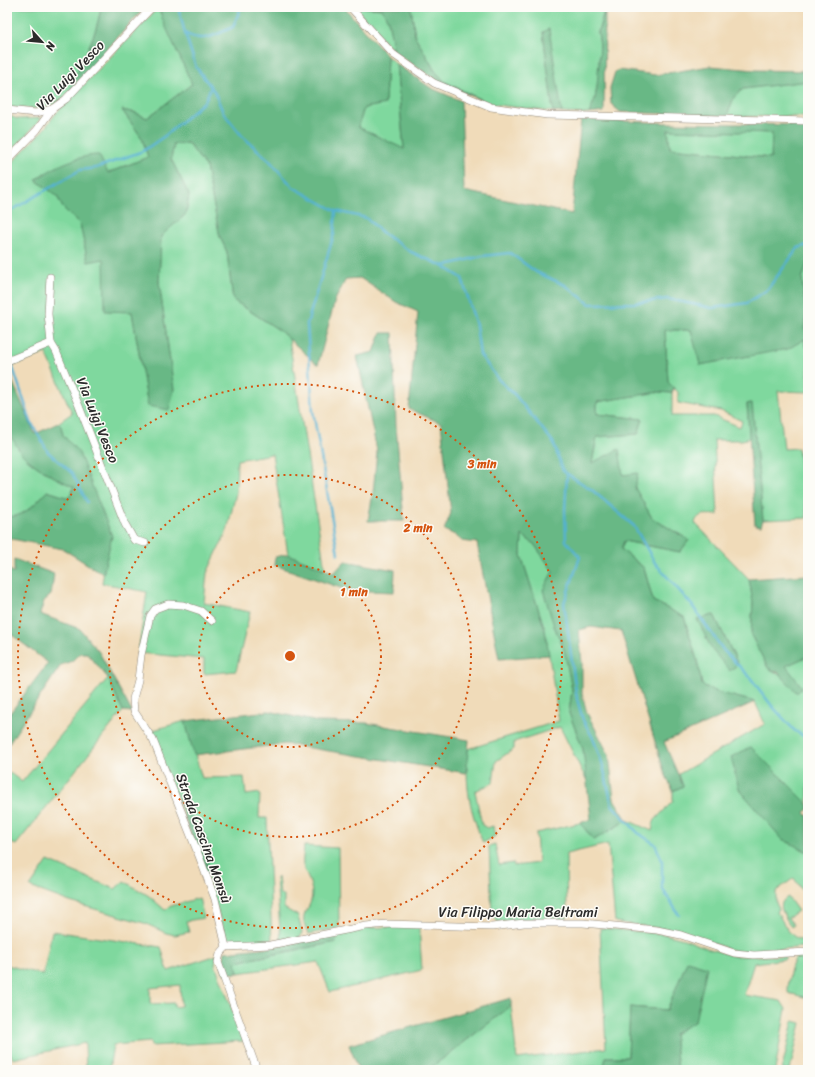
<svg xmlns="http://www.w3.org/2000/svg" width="815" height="1077" font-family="Sriracha,sans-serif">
<rect width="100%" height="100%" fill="#fdfcf7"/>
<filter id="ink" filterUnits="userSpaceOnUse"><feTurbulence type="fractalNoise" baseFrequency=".025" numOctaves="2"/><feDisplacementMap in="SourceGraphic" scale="8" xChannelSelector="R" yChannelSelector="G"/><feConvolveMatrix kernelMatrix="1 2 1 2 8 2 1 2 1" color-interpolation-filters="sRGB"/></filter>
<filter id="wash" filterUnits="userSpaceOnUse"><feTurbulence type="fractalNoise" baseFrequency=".012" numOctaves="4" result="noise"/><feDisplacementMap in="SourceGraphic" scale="16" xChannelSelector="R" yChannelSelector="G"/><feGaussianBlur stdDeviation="0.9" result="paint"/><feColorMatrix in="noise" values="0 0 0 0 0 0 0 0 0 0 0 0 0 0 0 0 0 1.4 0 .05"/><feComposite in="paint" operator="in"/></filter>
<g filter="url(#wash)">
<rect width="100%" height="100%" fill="#f0dbb9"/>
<g fill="#7fd89e" stroke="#558264" fill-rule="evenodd">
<path d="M7 7H101C98 27 91 44 82 62 78 71 75 83 70 91 56 112 28 109 7 107Z"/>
<polygon points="354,7 382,9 388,20 394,52"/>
<polygon points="411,7 605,7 598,32 600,46 600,69 595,99 589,114 562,113 543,32 553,112 490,104 445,82 435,71 415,36"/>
<polygon points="158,8 192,84 147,118 136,113 122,110 142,138 148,157 108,173 44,173 36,180 57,196 63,208 80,224 88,262 104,258 132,312 148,406 174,390 159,282 161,235 186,214 189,195 171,159 174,144 188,143 206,167 220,237 227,252 233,300 279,330 289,339 325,569 288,554 272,454 237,460 236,493 227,531 207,573 204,603 250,612 236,671 204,674 204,659 138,653 147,592 102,583 106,559 67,441 63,435 61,426 58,423 72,413 46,353 15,365 7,360 7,168 45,128 57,112"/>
<polygon points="387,56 396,64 404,150 358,127 364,108 385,104"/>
<polygon points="808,81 808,117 727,116 734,97 743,89"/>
<polygon points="7,115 18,119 42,118 7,156"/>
<polygon points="668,129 773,133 771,158 670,148"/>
<polygon points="808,261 808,330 804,330 806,314 802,279"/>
<path d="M665 330H691L701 365 805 338V346L808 345V392L778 391 784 449 798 448 807 518 763 520 751 403 747 404 750 438 742 440H714L718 515C708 515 698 512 695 523L749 579 753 602 751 635 768 668 802 687 785 666 808 656V804L751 747 782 839 808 852V900L794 878 776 891V903L779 909 777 912C784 923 789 938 803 940V947L762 951H735L679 931 615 922 608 844 566 854 567 918 498 922 492 916 489 846 495 844 499 865 513 863 514 866 538 863 536 833 580 823 594 840 627 820 652 831 654 821 673 801V791L683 786 679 774 765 724 755 702 717 692 702 685 697 660 684 617 653 601 644 568 621 549 624 541 680 552 689 540 652 518 635 488 623 476 592 463 597 437 638 434 643 419 597 414V402L658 392 672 393V416H714L740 427 742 421 721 411 678 403V392L668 383ZM714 615 738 664 697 619Z"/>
<path d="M7 434C16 439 17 450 24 456 39 470 56 478 74 487L69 498 47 491C38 501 22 520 7 516Z"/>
<path d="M522 535 534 544 553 571 554 626 564 649 572 690 569 713 583 749 588 783 560 727 514 742V749L496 761 493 783 475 791 482 825 487 828 493 826 495 836 483 843C469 808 465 786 468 749L559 721 545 630 521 555Z"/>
<polygon points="108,678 123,711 16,845 7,841 7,776 10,773 22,782"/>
<polygon points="185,721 202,778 244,777 246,795 260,793 259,818 267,818 272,943 227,943 207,876 207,842 202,831 177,798 150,731"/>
<path d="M304 846 338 848 339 928 309 934C296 912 311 913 312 894 312 882 305 875 303 865 302 859 304 851 304 846Z"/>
<polygon points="48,861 115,889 124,881 149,896 165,910 171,906 199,898 204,918 186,921 189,932 175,935 166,933 144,923 70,902 30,887"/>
<polygon points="278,877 280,895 284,895 284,908 298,916 302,932 300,938 281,941 276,878"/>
<path d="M788 897 798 911 788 918 794 925 791 927C786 918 774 904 788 897Z"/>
<polygon points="419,926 422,970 330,992 318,962 238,973 236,962 336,942 334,935 365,928"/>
<polygon points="600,928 664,934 684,939 707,948 733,956 785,956 785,959 754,963 744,995 781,1001 786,1009 775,1070 678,1070 674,1034 667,1010 630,1007 628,1057 606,1057 605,1066 547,1070 428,1070 511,1006 517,1059 606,1048"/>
<path d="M52 931 161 947 168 971 217 955 215 964 244 1041 151 1046 150 1042 113 1045 109 1070H86L85 1043 13 1059 7 1046V965L43 975ZM180 985 181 1006 174 1007V1003L150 1004V988Z"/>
<path d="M808 955V998L788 993C788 984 790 961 798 956 801 955 805 955 808 955Z"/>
<polygon points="793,1021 801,1023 790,1070 782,1069"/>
</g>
<g fill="#67b885" stroke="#497258" fill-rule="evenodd">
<path d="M101 7H145L70 91C80 62 97 37 101 7Z"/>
<path d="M159 7H344L387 56 385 104 364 108 358 127 404 149 396 64 431 88 461 101 464 191 572 214 581 119 667 123 808 125V261L802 279 806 314 804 329 808 330V345L805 347V339L788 349 700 365 691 330H665L668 382 674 388 672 393 658 392 597 402V414L643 419 638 434 597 437 592 463 619 449 623 475 638 473 635 488 652 518 689 540 680 552 624 541 621 549 644 568 653 601 684 617 697 660 702 685 717 692 755 702 664 742 683 786 673 791 664 771 621 631 591 627 579 630 582 663V694L587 713 609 755 614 799 627 820 594 840 580 823 591 819 583 749 569 713 572 690 564 649 554 626 543 590 553 571 534 544 522 535 521 555 545 630 549 655 499 659 477 543 462 541 455 535 444 530 451 513 441 423 409 409 418 312 396 302 360 278 346 279 335 300 318 365 279 330 233 300 227 252 220 237 206 167 188 143 174 144 171 159 189 195 186 214 161 236 159 282 174 390 169 410 148 406 132 312 105 311 104 259 88 262 80 224 63 208 57 196 36 180C52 167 79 155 99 155L108 173 148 157 142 138 122 110 136 113 147 118 192 84 163 21ZM668 130 772 133 771 158 670 148Z"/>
<polygon points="367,7 411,7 415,36 435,71 445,82 490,104 439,82 394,52 388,20 382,9"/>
<polygon points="605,11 604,112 589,114 595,99 597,87 600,46 598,32"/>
<polygon points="549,29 562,113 553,112 543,32"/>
<polygon points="710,66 755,70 808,71 808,81 743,89 734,97 727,116 620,112 611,104 610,88 615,72 619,70 655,75"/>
<polygon points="381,333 393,333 396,426 404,521 368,521 373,493 377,451 357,356 374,352"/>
<path d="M7 360 15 365 8 371 35 434 58 423 61 426 63 435 79 453 112 536 103 574 63 549 7 538V516C22 520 38 501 47 491L69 498 74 487C56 478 39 470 24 456 17 450 15 439 7 434Z"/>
<polygon points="752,403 763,520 761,526 755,525 747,404"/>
<polygon points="288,554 334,573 345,561 395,570 394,592 347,590 274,565 275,557"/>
<polygon points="14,559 54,574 51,595 44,601 40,614 80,629 99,652 132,712 123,711 108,678 87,653 80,653 72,661 61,665 7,746 7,717 48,663 7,631 7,565 7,568 14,573"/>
<polygon points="808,575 808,609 805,610 808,619 808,656 786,666 802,687 797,693 778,672 768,668 751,635 753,602 749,579"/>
<polygon points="714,615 738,664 730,671 712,650 697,619"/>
<polygon points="269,711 318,722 366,723 469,740 466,773 285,744 194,755 185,721"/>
<polygon points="751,747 808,804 808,809 805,813 808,816 808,852 782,839 739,789 731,757"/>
<polygon points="177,798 202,831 207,842 207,876"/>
<polygon points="334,935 336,942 236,962 238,973 224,974 221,963 225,952 271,947"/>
<polygon points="687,961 707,967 695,1021 674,1034 678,1070 547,1070 604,1066 606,1057 628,1057 630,1007 667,1010"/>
<polygon points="511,998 511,1006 428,1070 359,1070 349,1045"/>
</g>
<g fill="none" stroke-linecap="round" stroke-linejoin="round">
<g stroke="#54b2d2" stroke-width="2.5">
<path d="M178 7 185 33C202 44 216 35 233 27L241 7"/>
<polyline points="185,33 196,67 214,91 223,112 242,136 269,160 293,187 336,211 366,218 384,234 411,252 443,266 482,256 510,253 536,272 565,285 590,304 634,303 668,299 712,308 747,303 767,290 798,248 808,245"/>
<polyline points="336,211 334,234 307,324 313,411 338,554"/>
<polyline points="7,213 80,170 96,168 143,151 166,135 205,101 211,87"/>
<polyline points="443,266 462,278 476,325 480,355 499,380 515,395 553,442 563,471 592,490 634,526 655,563 691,604 724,651 749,676 772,706 794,730 808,739"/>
<polyline points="7,350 31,422 48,452 72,473 87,502"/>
<polyline points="567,474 565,511 566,541 580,557 564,603 577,699 583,720 593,738 603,766 612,805 638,833 655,844 662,860 662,888 679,915"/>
</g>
</g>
</g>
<g filter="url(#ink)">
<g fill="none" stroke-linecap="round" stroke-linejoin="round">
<g stroke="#8e8372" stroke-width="8">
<g id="minor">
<polyline points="350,7 393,54 434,83 491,107 547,115 808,121"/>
<polyline points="7,110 36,113 52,109"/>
<polyline points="7,161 37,130 52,109 66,99 152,7"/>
<polyline points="50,277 48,314 51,343"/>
<polyline points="7,361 51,343 56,351 79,406 125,524 134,540 145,543"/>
<polyline points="212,621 201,611 183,605 168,604 155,609 150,616 141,655 138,680 133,699 134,711 153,740 199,856 215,899 226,947 220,954 218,962 257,1070"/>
<polyline points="226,947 270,945 366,926 387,924 492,927 524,923 583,923 657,930 681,935 734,953 754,955 808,952"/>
</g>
</g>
<use href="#minor" stroke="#fff" stroke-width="7"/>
</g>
</g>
<g fill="none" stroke="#d5540f" stroke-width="2" stroke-dasharray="2 4">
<circle cx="290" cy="656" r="91"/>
<circle cx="290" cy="656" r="181"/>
<circle cx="290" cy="656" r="272"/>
</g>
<g text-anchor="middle" stroke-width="3" stroke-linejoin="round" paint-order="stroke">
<g font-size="14" fill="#2b2b2b" stroke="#fdfcf7">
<text transform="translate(70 75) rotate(-46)" y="5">Via Luigi Vesco</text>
<text transform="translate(98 420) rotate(68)" y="5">Via Luigi Vesco</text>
<text transform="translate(204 838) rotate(70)" y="5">Strada Cascina Monsù</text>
<text x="518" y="917">Via Filippo Maria Beltrami</text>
</g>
</g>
<circle cx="290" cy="656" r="6" fill="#d5540f" stroke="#fdfcf7" stroke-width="2"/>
<g font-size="12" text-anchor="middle" font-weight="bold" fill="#d5540f" stroke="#fdfcf7" stroke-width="3" stroke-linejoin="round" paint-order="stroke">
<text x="482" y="468">3 min</text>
<text x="418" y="532">2 min</text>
<text x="354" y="596">1 min</text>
</g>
<rect width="815" height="1077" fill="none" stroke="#fdfcf7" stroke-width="24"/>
<g transform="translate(42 42) rotate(117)" stroke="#fdfcf7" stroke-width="3" paint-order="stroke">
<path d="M0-3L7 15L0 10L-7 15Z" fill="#2b2b2b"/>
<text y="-6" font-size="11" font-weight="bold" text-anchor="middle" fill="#2b2b2b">N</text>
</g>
</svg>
